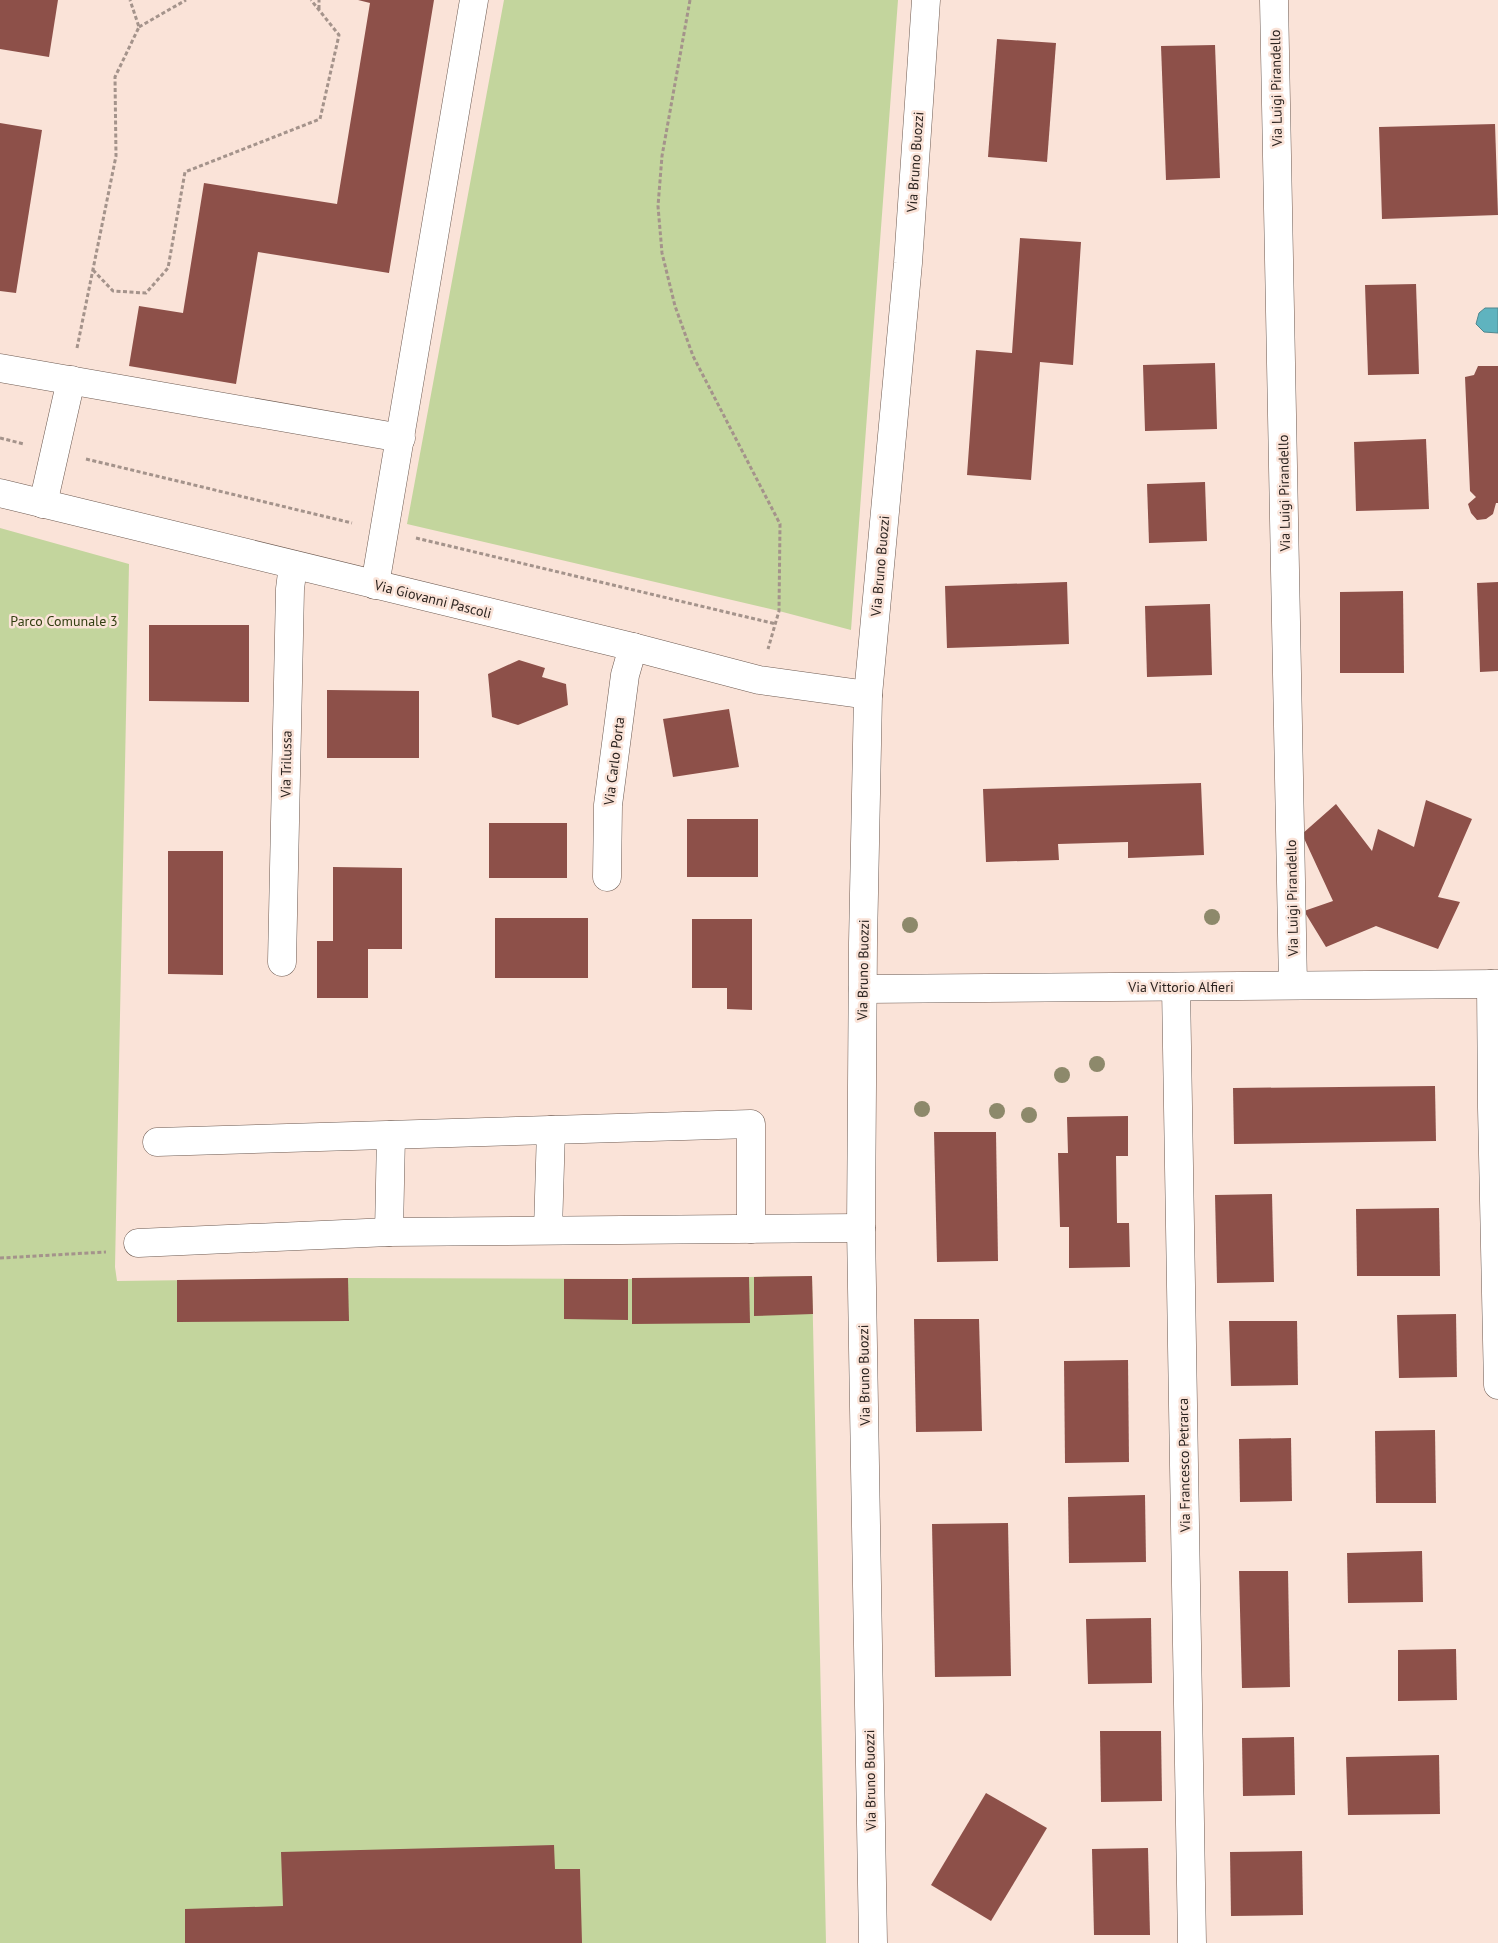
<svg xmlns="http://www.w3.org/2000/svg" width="1498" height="1943" font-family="'PT Sans',sans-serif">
<rect width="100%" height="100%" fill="#fae3d8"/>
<g fill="#c3d59d">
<polygon points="504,0 898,0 851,630 779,611 407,524"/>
<polygon points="0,528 129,564 115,1267 117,1281 348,1278 628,1279 812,1276 826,1943 0,1943"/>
</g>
<polygon fill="#5fb3bf" stroke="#50888f" points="1485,308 1498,308 1498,333 1484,332 1476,324 1479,313"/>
<g fill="#8d5049">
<polygon points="0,0 58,0 49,57 0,49"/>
<polygon points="358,0 434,0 389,273 258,252 236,384 129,366 139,306 183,313 204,183 337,204 370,3"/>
<polygon points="997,39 1056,43 1047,162 988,157"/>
<polygon points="1215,45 1220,178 1166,180 1161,46"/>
<polygon points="0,123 42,130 16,293 0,291"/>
<polygon points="1495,124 1498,215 1382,219 1379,127"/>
<polygon points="1020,238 1081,242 1073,365 1040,362 1031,480 967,475 976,350 1012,353"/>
<polygon points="1416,284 1419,374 1368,375 1365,285"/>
<polygon points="1215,363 1217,429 1145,431 1143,365"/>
<polygon points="1478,366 1498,366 1498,503 1496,503 1493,514 1486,519 1477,520 1471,513 1468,504 1476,497 1470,491 1465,377 1474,375"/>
<polygon points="1426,439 1429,509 1356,511 1354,442"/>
<polygon points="1205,482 1207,541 1149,543 1147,484"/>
<polygon points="1067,582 1069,644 947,648 945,586"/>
<polygon points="1498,582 1498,671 1480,672 1477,583"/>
<polygon points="1403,591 1404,673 1340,673 1340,592"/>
<polygon points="1210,604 1212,675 1147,677 1145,606"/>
<polygon points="149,625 249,625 249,702 149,701"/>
<polygon points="519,660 545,668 542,677 566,684 568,705 518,725 492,717 488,674"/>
<polygon points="327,690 419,691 419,758 327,758"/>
<polygon points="729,709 739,767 673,777 663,719"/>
<polygon points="1201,783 1204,855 1128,858 1128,842 1058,844 1059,860 986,862 983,789"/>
<polygon points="1426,800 1472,819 1438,897 1460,902 1438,949 1376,926 1326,947 1304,911 1333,901 1302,834 1336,804 1372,851 1378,829 1414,847"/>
<rect x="687" y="819" width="71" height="58"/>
<rect x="489" y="823" width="78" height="55"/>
<polygon points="168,851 223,851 223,975 168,974"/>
<polygon points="333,867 402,868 402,949 368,949 368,998 317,998 317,941 333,941"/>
<rect x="495" y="918" width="93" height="60"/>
<polygon points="692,919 752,919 752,1010 727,1009 727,988 692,988"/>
<polygon points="1435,1086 1436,1141 1234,1144 1233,1088"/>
<polygon points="1128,1116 1128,1156 1116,1156 1117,1223 1129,1223 1130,1267 1069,1268 1069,1227 1060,1227 1058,1153 1068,1153 1067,1117"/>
<polygon points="934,1132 996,1132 998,1261 937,1262"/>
<polygon points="1272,1194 1274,1282 1217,1283 1215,1195"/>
<polygon points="1439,1208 1440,1276 1357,1276 1356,1209"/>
<polygon points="812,1276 813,1314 754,1316 754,1277"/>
<polygon points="749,1277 750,1323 632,1324 632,1278"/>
<polygon points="348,1278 349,1321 177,1322 177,1280"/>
<polygon points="564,1279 628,1279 628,1320 564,1319"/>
<polygon points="1456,1314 1457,1377 1399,1378 1397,1315"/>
<polygon points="914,1319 979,1319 982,1431 916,1432"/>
<polygon points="1229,1321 1297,1321 1298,1385 1231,1386"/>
<polygon points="1128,1360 1129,1462 1065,1463 1064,1361"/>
<polygon points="1435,1430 1436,1503 1376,1503 1375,1431"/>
<polygon points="1291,1438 1292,1501 1240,1502 1239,1439"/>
<polygon points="1145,1495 1146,1562 1069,1563 1068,1497"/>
<polygon points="1008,1523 1011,1676 935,1677 932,1524"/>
<polygon points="1422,1551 1423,1602 1348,1603 1347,1553"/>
<polygon points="1239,1571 1288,1571 1290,1687 1242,1688"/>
<polygon points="1151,1618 1152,1683 1088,1684 1086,1619"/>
<polygon points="1456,1649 1457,1700 1398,1701 1398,1650"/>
<polygon points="1100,1731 1161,1731 1162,1801 1101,1802"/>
<polygon points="1294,1737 1295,1795 1243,1796 1242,1738"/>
<polygon points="1439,1755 1440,1814 1348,1815 1346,1757"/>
<polygon points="986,1793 1047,1828 991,1921 931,1885"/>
<polygon points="554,1845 555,1869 580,1869 582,1943 185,1943 185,1909 283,1906 281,1852"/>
<polygon points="1148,1848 1150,1935 1094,1935 1092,1849"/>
<polygon points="1302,1851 1303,1915 1231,1916 1230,1852"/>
</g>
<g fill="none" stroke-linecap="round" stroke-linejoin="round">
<g stroke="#6e5b52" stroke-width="29">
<g id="minor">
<polyline points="1274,0 1293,985"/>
<polyline points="0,368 401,438"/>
<polyline points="0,493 633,647 759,680 868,695"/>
<polyline points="43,504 71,380"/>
<polyline points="375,585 474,0"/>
<polyline points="607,877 608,805 625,675 633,647"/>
<polyline points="282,962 290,589 293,565"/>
<polyline points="1491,984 1492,1108 1498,1385"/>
<polyline points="1176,987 1192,1943"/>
<polyline points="863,989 1498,984"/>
<polyline points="157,1142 751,1124 751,1229"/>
<polyline points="548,1230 551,1130"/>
<polyline points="389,1232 391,1135"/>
<polyline points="138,1243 389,1232 861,1228"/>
</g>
</g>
<g stroke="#6e5b52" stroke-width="29">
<polyline id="major" points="873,1943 861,1228 863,943 868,695 908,263 926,0"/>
</g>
<g stroke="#a4938b" stroke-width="3" stroke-dasharray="4 2.5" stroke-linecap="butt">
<polyline points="690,0 662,156 658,206 662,253 675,306 693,356 780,524 779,611 768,649"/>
<polyline points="319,9 319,0"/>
<polyline points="139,27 186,0"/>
<polyline points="93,270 113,291 146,293 168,268 185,172 320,119 339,35 311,0"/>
<polyline points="77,348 116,156 115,77 139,27 130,0"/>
<polyline points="0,438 24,444"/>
<polyline points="86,459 352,523"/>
<polyline points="416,538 776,624"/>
<polyline points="0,1258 106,1252"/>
</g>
<use href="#minor" stroke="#fff" stroke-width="28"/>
<use href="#major" stroke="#fff" stroke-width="28"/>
</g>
<g fill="#8d896b">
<circle cx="1212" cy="917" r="8"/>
<circle cx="910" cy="925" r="8"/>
<circle cx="1097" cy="1064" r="8"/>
<circle cx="1062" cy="1075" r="8"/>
<circle cx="922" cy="1109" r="8"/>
<circle cx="997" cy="1111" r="8"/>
<circle cx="1029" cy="1115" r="8"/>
</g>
<g text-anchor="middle" stroke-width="5" stroke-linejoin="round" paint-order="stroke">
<g font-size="14" fill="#2c2420" stroke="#fae3d8">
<text transform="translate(1276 88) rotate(-91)" y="5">Via Luigi Pirandello</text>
<text transform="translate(915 162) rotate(-86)" y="5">Via Bruno Buozzi</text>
<text transform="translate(1284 493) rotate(-91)" y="5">Via Luigi Pirandello</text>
<text transform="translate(880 566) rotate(-85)" y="5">Via Bruno Buozzi</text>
<text transform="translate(433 599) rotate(14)" y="5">Via Giovanni Pascoli</text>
<text transform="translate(614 761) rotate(-83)" y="5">Via Carlo Porta</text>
<text transform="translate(286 764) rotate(-89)" y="5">Via Trilussa</text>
<text transform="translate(1292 898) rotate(-91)" y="5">Via Luigi Pirandello</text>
<text transform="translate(863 970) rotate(-89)" y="5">Via Bruno Buozzi</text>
<text x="1181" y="992">Via Vittorio Alfieri</text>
<text transform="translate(864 1375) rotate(-91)" y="5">Via Bruno Buozzi</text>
<text transform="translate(1184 1465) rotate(-91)" y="5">Via Francesco Petrarca</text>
<text transform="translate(870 1780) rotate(-91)" y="5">Via Bruno Buozzi</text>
</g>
<g font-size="14" fill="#333f12" stroke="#fae3d8">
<text x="64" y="626">Parco Comunale 3</text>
</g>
</g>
</svg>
